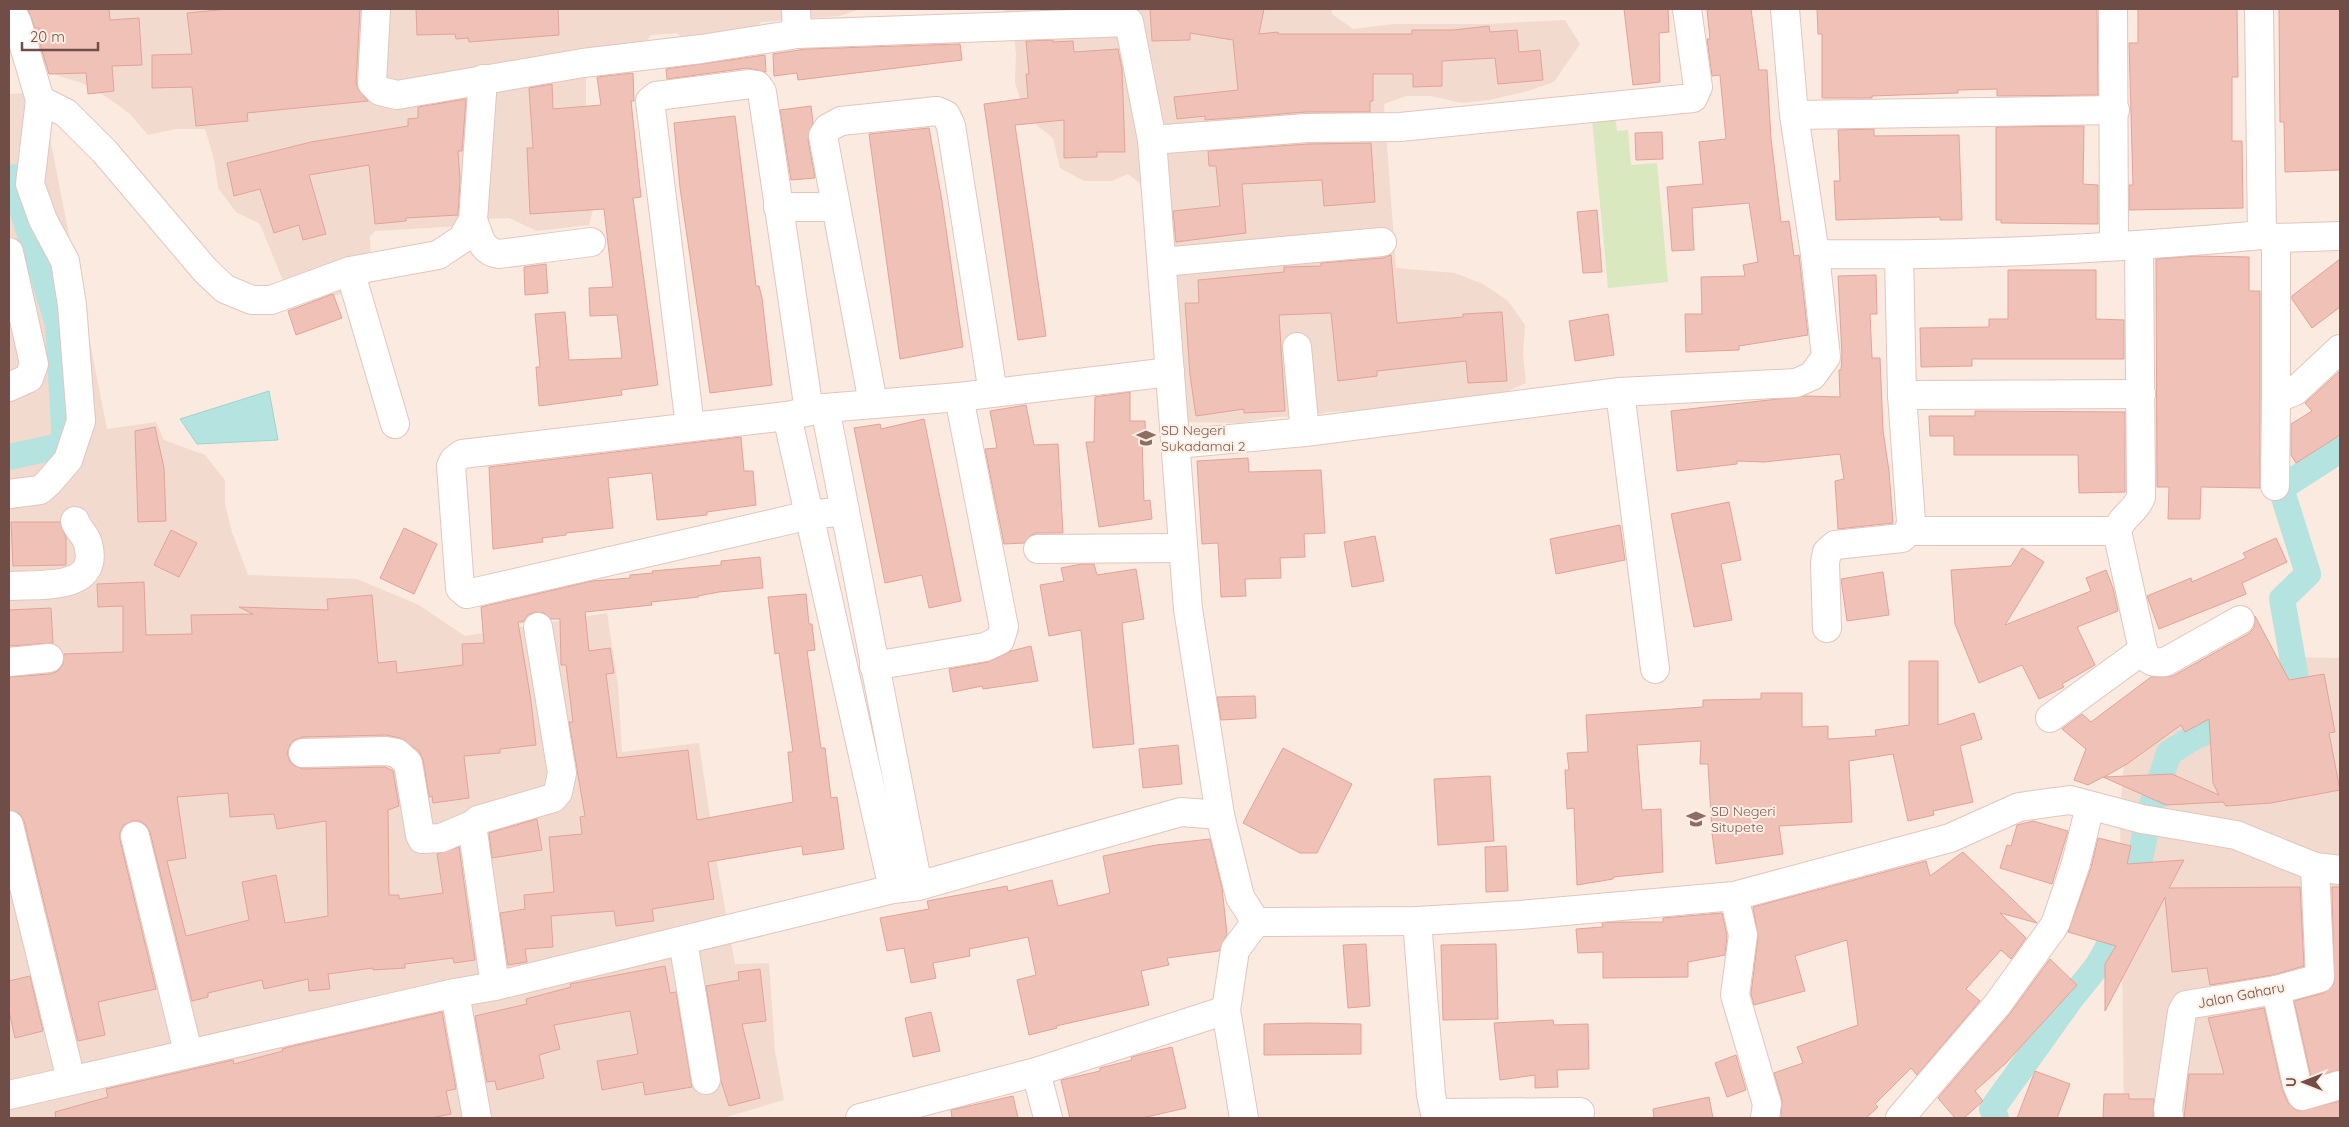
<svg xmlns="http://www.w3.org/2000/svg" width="2349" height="1127" font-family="Quicksand,sans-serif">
<rect width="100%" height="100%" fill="#fbeadf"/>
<g fill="#f3dace">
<polygon points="29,9 860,9 840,16 761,22 740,44 695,50 677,33 651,35 632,59 601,55 586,77 586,109 596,198 589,225 537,231 509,218 485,219 462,226 375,231 370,236 371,274 349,292 313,301 283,281 260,224 236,212 218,188 214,159 205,129 175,129 148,135 130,114 108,98 82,83 56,75 34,55 25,27"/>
<polygon points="1003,9 1332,9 1332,14 1353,29 1392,24 1486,24 1565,20 1580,44 1554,82 1528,91 1489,100 1461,103 1431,96 1406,96 1384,104 1396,268 1455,273 1483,284 1508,301 1525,325 1523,354 1526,383 1505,392 1459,403 1380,410 1327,412 1309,417 1276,417 1240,423 1180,422 1150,192 1128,174 1112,181 1084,181 1060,168 1053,138 1025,116 1015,82 1016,54 1013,27"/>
<polygon points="41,92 107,429 156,422 164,440 205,455 225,480 225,504 232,532 248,575 357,579 419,605 465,636 607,613 618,685 622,752 699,743 716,858 735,964 769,963 775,1051 784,1100 723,1118 9,1118 9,94"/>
<polygon points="2282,657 2340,658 2340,1059 2296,1090 2255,1107 2216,1118 2164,1116 2124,1108 2120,816 2124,761 2238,672"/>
</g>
<polygon fill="#d9e8be" points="1615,117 1617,131 1628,130 1631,165 1657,163 1668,282 1608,288 1592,119"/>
<polygon fill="#b5e4e0" stroke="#9bd5d1" points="269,391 278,440 197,444 180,419"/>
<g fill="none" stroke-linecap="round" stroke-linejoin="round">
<g stroke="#b5e4e0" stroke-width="26">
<polyline points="9,457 65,445 58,324 12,177"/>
<polyline points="2282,703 2299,696 2282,599 2308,574 2281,488 2340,450"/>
<polyline points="1996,1118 1992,1109 2070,1000 2098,965 2111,942 2133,891 2151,807 2169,753 2194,737 2243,718"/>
</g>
</g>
<g fill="#f0c1b7" stroke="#e2a398" fill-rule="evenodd">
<polygon points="28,9 109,9 110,20 139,18 142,65 112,66 114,91 88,94 86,73 49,74 40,44 39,28 35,28"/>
<polygon points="229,9 360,9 356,83 358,89 368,101 247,113 248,121 196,126 192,87 152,88 152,55 192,54 187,13"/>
<polygon points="416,9 558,9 559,35 469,42 468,38 456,39 455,34 417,35"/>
<polygon points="1150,9 1264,9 1259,34 1278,32 1278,34 1412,34 1412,30 1453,30 1489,26 1490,32 1517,30 1519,52 1540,50 1543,80 1498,84 1495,58 1442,61 1442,86 1413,87 1413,74 1373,74 1373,101 1370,101 1370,112 1306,112 1205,120 1205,116 1177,119 1174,97 1238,90 1233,40 1190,33 1190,40 1152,41"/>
<polygon points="1624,9 1668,9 1669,32 1659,33 1660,82 1633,85"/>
<polygon points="1707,9 1751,9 1759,70 1767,70 1771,139 1781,222 1789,221 1794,256 1799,255 1808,335 1739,346 1739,350 1686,352 1685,314 1702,314 1701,277 1745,276 1743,265 1758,262 1749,203 1692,208 1694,250 1672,251 1667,187 1703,184 1699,142 1726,139 1720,75 1712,76 1707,39 1710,39"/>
<polygon points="1817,9 2097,9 2098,95 1997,96 1997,89 1958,90 1958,93 1872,96 1872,98 1822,98 1822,34 1818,34"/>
<polygon points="2138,9 2237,9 2238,77 2232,77 2232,141 2242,141 2243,208 2129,210 2129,185 2133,185 2129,43 2138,43"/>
<polygon points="2279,9 2340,9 2340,170 2285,172 2284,122 2280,122"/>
<polygon points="1053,40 1053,42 1073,41 1074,52 1118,49 1122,69 1125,152 1097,152 1097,157 1064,158 1064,120 1015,125 1046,336 1018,340 984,104 1028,98 1026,74 1029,74 1026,41"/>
<polygon points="960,44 962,60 798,80 797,73 774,76 773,54 806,49"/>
<polygon points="765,55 766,72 748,68 667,79 666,69"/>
<polygon points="633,73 634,101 631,101 641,197 633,198 658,385 621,390 622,395 539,406 536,367 540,367 535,314 565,312 569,360 622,358 617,315 590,316 589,288 613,287 604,209 530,214 527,148 533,148 529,88 552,84 553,109 601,105 597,77"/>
<polygon points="466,99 462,151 458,151 460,179 458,215 406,218 406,221 375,224 369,165 309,175 326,234 303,240 299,225 274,233 260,189 234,196 227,163 311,142 408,126 408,119 418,118 418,107"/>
<polygon points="811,106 813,123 808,139 815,178 791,180 780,110"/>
<polygon points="735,116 756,286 759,286 762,298 772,385 710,393 680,188 674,123"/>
<polygon points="2084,126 2083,184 2098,185 2098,224 2001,223 2001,220 1996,220 1996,127"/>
<polygon points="929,128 942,201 963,347 900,359 869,134"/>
<polygon points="1874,129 1874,136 1959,135 1962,220 1940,220 1940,217 1836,220 1834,181 1840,181 1838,130"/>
<polygon points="1662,132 1663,159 1636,160 1635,133"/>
<polygon points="1371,143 1375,202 1324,206 1322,180 1242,184 1246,233 1176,242 1173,211 1220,206 1216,166 1209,166 1208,151 1308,144"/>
<polygon points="1597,210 1602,272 1583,273 1577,212"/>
<polygon points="1391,255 1397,323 1463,317 1463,314 1502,312 1507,381 1468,383 1466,361 1377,371 1377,376 1338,381 1331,313 1279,315 1285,411 1244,413 1244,409 1196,416 1190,375 1185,303 1199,303 1198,280 1284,272 1284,267 1321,266 1321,263 1383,258"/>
<polygon points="2196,256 2249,257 2249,291 2260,291 2260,488 2201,487 2200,519 2168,519 2169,487 2157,487 2156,259"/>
<polygon points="2340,259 2340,307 2312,328 2292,299 2292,296"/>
<polygon points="546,264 548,293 525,295 524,267"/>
<polygon points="2008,270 2096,270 2096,319 2124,320 2124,359 1972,359 1972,366 1921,367 1920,328 1989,327 1989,319 2008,319"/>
<polygon points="1876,275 1877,314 1870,314 1872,358 1880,358 1883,431 1889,471 1893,523 1838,529 1835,481 1844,479 1840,454 1764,462 1737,461 1737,464 1677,471 1671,411 1805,396 1840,397 1839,370 1841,370 1842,355 1838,276"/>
<polygon points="333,294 342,318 296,335 288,311"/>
<polygon points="1608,314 1614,355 1575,361 1569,321"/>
<polygon points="2340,371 2340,435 2296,463 2291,455 2291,424 2312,411 2305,403"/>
<polygon points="1130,392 1130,421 1145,421 1146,440 1142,440 1144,501 1150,500 1152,519 1099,527 1086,442 1094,442 1095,397"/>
<polygon points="1026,405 1034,445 1058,444 1063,533 1037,533 1030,536 1024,543 1004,544 985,449 997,448 990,411"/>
<polygon points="1975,411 2125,412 2125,492 2079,493 2078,455 1954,455 1954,436 1930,436 1929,416 1975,416"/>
<polygon points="924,419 961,601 929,608 922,575 885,583 854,428 880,424 881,429"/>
<polygon points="155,427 164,468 166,521 138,522 135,431"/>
<polygon points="741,437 744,471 753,471 756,505 707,512 707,515 657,520 652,473 608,478 613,528 566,533 566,535 542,538 543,542 493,549 489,467"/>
<polygon points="1248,458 1249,472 1321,470 1325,533 1304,534 1305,557 1280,558 1281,578 1245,579 1246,596 1221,597 1218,543 1202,544 1197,461"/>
<polygon points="1729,502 1741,560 1721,564 1732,620 1694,627 1671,514"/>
<polygon points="11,522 60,522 66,537 66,565 13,566"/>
<polygon points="1620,525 1625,560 1556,574 1550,539"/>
<polygon points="404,528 437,544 414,594 380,578"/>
<polygon points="171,530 197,543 179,577 154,565"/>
<polygon points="1375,536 1384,581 1352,587 1344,542"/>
<polygon points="2276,538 2287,562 2242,583 2246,594 2159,629 2147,596 2191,578 2192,582 2246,558 2243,553"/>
<polygon points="2022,548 2044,562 2005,625 2091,591 2086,578 2106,570 2113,588 2118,611 2077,627 2095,665 2062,684 2064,687 2039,699 2022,665 1979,683 1955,624 1951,570 2011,566"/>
<path d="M760 557 763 588 719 592 698 596 699 597 651 602 652 605 585 612 589 651 610 648 614 673 606 674 617 758 688 750 697 820 793 802 788 752H793L779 653 775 654 768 597 806 594 809 624H812L815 650 807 651 821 748H825L831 798 837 797 844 849 803 855 802 846 708 862 714 899 652 909 654 921 616 926 614 911 551 916 553 947 525 949 527 962 508 965 500 913 525 909 524 895 554 892 549 837 582 834 580 817 585 816 569 722H573L566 665H561L560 619H551L544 613 535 612 528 615 523 622H518L531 701 536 745 500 749V753L464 756 469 798 433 803 432 796 429 797 423 760 419 751 400 738 386 735 303 737 294 740 290 745 287 753 290 762 295 766 303 769 385 767 393 771 399 806 388 810 389 895H399V899L443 893 437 854 459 847 475 960 454 963 453 958 405 964V968L373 970V968L328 974 330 989 309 991 308 979 264 989 262 980 208 993V997L192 1001 150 832 146 825 140 821H132L124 825 120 832V840L156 989 98 1002 105 1035 78 1041 24 821 20 814 9 810V677L51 674 58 671 63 664 64 654 123 652V606L98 607 97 584 144 582 146 635 192 634 191 615 253 614 239 607 328 610 327 599 372 595 378 663 396 661 397 673 463 665 462 644 484 643 481 607 592 581 630 578V575L653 573 652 571 721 565V561ZM228 793 230 817 274 814 277 829 326 821 328 916 285 923 276 875 242 882 249 920 186 936 167 861 186 858 177 797Z"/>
<polygon points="1082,564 1094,564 1097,575 1136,569 1144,619 1122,623 1134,744 1093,748 1081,630 1049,636 1040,585 1064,581 1061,568"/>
<polygon points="1883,572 1889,615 1847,621 1841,579"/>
<polygon points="51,608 53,643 9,646 9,610"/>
<path d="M2255 616 2289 680 2324 674 2335 732 2329 733 2340 790 2271 803 2226 806 2223 802 2166 805 2103 777 2088 785 2074 780 2086 749 2062 729 2082 714 2091 722 2151 677 2173 676 2248 634 2254 628ZM2209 719 2213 783 2219 795 2172 774 2104 777 2127 764 2181 725 2185 732Z"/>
<polygon points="1031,646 1038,681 983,689 982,686 953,692 949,669 988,662 1011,651"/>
<polygon points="1909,661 1938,661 1938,725 1974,713 1982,739 1960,746 1973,802 1933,811 1934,815 1908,821 1893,754 1849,761 1852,822 1779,826 1783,854 1716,864 1712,833 1708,764 1700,764 1701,741 1637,745 1642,810 1661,809 1663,872 1613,877 1613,879 1577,885 1574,808 1567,809 1565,770 1569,770 1567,753 1588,752 1586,715 1703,707 1703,700 1761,699 1761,693 1802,693 1802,727 1828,726 1828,739 1876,736 1875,730 1909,725"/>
<polygon points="1255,696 1256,718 1221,720 1217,697"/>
<polygon points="1178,745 1182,784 1143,788 1139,749"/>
<polygon points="1283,748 1352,784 1317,853 1300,853 1243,823"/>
<polygon points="1490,776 1494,841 1438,845 1434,779"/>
<polygon points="537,819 542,850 492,858 489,833"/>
<polygon points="2033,821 2068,831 2052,884 2000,868 2007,845 2011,846 2017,825"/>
<polygon points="2098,838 2131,846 2127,864 2184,860 2169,888 2300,887 2304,966 2273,975 2210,985 2207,968 2172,972 2165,897 2105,1011 2105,964 2116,946 2068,932 2091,868"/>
<polygon points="1210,839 1222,888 1227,934 1219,951 1167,958 1169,965 1141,971 1149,1005 1056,1026 1057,1028 1029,1035 1017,980 1036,975 1028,937 969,949 970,956 933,963 936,978 911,983 904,948 887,951 880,918 929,909 927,901 1007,886 1008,891 1052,880 1058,906 1110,893 1103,856 1156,845"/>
<polygon points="1506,846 1508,891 1486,892 1485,847"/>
<polygon points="1963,852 2037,923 2000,913 2026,938 2011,959 2001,950 1966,989 1980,1001 1917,1075 1911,1068 1875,1104 1878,1107 1866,1118 1781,1118 1782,1100 1774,1073 1803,1063 1797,1047 1858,1025 1847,940 1795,956 1805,991 1754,1005 1751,994 1758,937 1753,907 1926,861 1930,876"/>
<polygon points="2332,887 2340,887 2340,1070 2311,1077 2294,1001 2324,993 2334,984"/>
<polygon points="1722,913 1727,936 1725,955 1688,962 1688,977 1603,978 1603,952 1578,953 1576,929 1603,927 1602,923 1613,922 1663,922 1663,918"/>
<polygon points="1366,944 1370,1006 1348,1008 1343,945"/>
<polygon points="1496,944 1498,1019 1443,1020 1441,945"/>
<polygon points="2050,959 2077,985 2006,1063 1975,1091 1983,1101 1964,1118 1955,1118 1938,1098 2009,1015"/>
<polygon points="665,966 670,993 676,992 692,1087 645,1095 643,1082 602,1090 597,1061 638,1054 630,1011 554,1025 560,1049 539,1055 544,1078 497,1090 495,1081 487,1082 475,1016 527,1004 526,999 571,987 570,984"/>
<polygon points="760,969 766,1021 742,1024 760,1098 729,1106 721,1081 706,986 739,980 738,972"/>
<polygon points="30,976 43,1031 15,1038 9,1011 9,981"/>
<polygon points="2264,1008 2282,1088 2288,1103 2293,1108 2299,1111 2340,1101 2340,1118 2184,1118 2189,1074 2224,1074 2208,1018"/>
<polygon points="442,1012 456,1089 446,1091 451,1114 431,1118 56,1118 55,1112 108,1097 106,1089 233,1060 234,1064 283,1051 282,1049 293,1046"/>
<polygon points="931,1012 940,1051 913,1057 905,1018"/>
<polygon points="1553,1020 1554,1025 1588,1024 1589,1069 1557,1070 1558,1087 1535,1088 1535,1075 1500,1080 1494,1023"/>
<polygon points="1309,1023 1361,1024 1361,1054 1264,1055 1264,1024"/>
<polygon points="1172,1047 1186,1108 1142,1118 1070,1118 1061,1080 1100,1071 1100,1068 1132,1060 1131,1057 1143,1054"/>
<polygon points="1736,1055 1746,1090 1727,1097 1715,1063"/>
<polygon points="2035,1071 2070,1084 2057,1118 2017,1118"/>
<polygon points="2104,1094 2129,1094 2129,1099 2154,1099 2153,1118 2103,1118"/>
<polygon points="1013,1096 1018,1118 952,1118 951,1110"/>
<polygon points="1709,1097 1713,1118 1654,1118 1653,1109"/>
</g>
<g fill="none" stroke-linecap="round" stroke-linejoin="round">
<g stroke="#e1c6be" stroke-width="30">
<g id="minor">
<polyline points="10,9 17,22 40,100 66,113 105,152 205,270 225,289 252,300 271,300 350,271 438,255 462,239 473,220 483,79"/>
<polyline points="376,9 372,83 380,91 397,95 583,63 701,49 797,34 1129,22 1152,140 1188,609 1220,815"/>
<polyline points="796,9 797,34"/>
<path d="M1785 9 1794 115 1815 254C1964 256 2114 249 2262 235L2276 238 2340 236"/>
<polyline points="2113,9 2114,246"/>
<polyline points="2259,9 2262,235"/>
<polyline points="1794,115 2115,110"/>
<polyline points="1152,140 1307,128 1400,127 1693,98 1698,87 1687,9"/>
<polyline points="778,207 835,207"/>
<path d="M473 220C479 235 481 252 499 254L591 242"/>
<polyline points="2276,238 2276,399 2295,391 2340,349"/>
<path d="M2139 247 2141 497C2136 511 2121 517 2117 531L2143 650C2148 662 2153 663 2165 662L2240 620"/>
<polyline points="9,252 34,364 29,378 9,387"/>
<polyline points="1162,262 1382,242"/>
<polyline points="350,271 395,424"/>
<polyline points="1297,347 1305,432"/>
<polyline points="1620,392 1655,669"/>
<polyline points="1902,395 2141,394"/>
<polyline points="873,403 823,136 828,128 841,121 937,111 946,115 951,126 993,393"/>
<polyline points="825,408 918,886"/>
<polyline points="787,416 893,889"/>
<polyline points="690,426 650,101 656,96 750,84 757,85 762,92 809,411"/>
<polyline points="1176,444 1305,432 1620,392 1796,383 1812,376 1826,357 1815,254"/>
<polyline points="2275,486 2276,399"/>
<polyline points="9,494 40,490 48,483 68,460 81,421 72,305 65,261 43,220 30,184 40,100"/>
<polyline points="844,511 810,515 467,594 460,588 451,466 454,460 462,454 787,416 825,408 959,397 1170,372"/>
<polyline points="1909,531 2117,531"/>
<polyline points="1038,549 1183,548"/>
<path d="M9 586C39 584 101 592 88 544 86 535 78 530 75 521"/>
<polyline points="1827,628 1825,563 1827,552 1835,545 1902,538 1909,531 1911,522 1902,395 1899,255"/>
<polyline points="9,662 49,658"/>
<polyline points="874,666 985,647 1000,640 1004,627 959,397"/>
<polyline points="2050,718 2143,650"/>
<polyline points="303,753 386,751 397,753 408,763 420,835 422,839 441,838 472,825"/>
<polyline points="9,825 71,1080"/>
<polyline points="135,836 188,1052"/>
<polyline points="1734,896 1743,935 1735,995 1767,1104 1765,1118"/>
<polyline points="1417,921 1431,1095 1436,1118"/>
<polyline points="683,941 706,1080"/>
<polyline points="495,986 472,825 478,820 553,798 558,792 562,773 538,627"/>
<polyline points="2276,990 2297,1085 2302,1096 2340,1085"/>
<polyline points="455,993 477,1118"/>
<polyline points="1036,1072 1048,1118"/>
<polyline points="9,1095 455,993 495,986 893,889 918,886 1181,812 1220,815 1240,897 1256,922 1417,921 1520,915 1734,896 1950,838 2019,807 2070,800 2142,819 2236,835 2315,867 2340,870"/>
<polyline points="1435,1113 1580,1112"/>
<polyline points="860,1118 1036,1072 1226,1010"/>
<polyline points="1244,1118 1226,1010 1235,950 1256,922"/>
<polyline points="1900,1118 1997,1005 2052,929 2056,922 2076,863 2090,806"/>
<polyline points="2169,1118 2168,1109 2182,1012 2186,1005 2276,990 2320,978 2315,867"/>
</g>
</g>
<use href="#minor" stroke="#fff" stroke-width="28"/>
</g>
<defs>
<g id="school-bare" transform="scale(1.5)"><path d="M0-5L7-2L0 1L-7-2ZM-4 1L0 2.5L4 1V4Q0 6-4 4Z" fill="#8d6e63" stroke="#ffeee4" stroke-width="2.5" paint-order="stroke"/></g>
</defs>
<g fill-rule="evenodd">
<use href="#school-bare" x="1146" y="438"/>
<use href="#school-bare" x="1696" y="819"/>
</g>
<g text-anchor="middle" stroke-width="4" stroke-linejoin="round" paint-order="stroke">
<g font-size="14" fill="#785e54" stroke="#ffeee4" text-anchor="start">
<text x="1161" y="435">SD Negeri<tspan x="1161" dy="16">Sukadamai 2</tspan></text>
<text x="1711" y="816">SD Negeri<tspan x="1711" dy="16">Situpete</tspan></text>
</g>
<g font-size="14" fill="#714d48" stroke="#ffeee4">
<text transform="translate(2241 995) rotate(-11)" y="5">Jalan Gaharu</text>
</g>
</g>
<rect width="2349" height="1127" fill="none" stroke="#714d48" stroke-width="20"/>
<g transform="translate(2304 1082) rotate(270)" stroke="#ffeee4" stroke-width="4" paint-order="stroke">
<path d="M0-4L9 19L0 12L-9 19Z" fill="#714d48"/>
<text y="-8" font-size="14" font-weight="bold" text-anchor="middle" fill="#714d48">U</text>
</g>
<path d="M22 42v8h76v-8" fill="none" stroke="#714d48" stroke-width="2.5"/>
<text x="30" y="42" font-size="15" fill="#714d48" stroke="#ffeee4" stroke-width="4" paint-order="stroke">20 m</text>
</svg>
